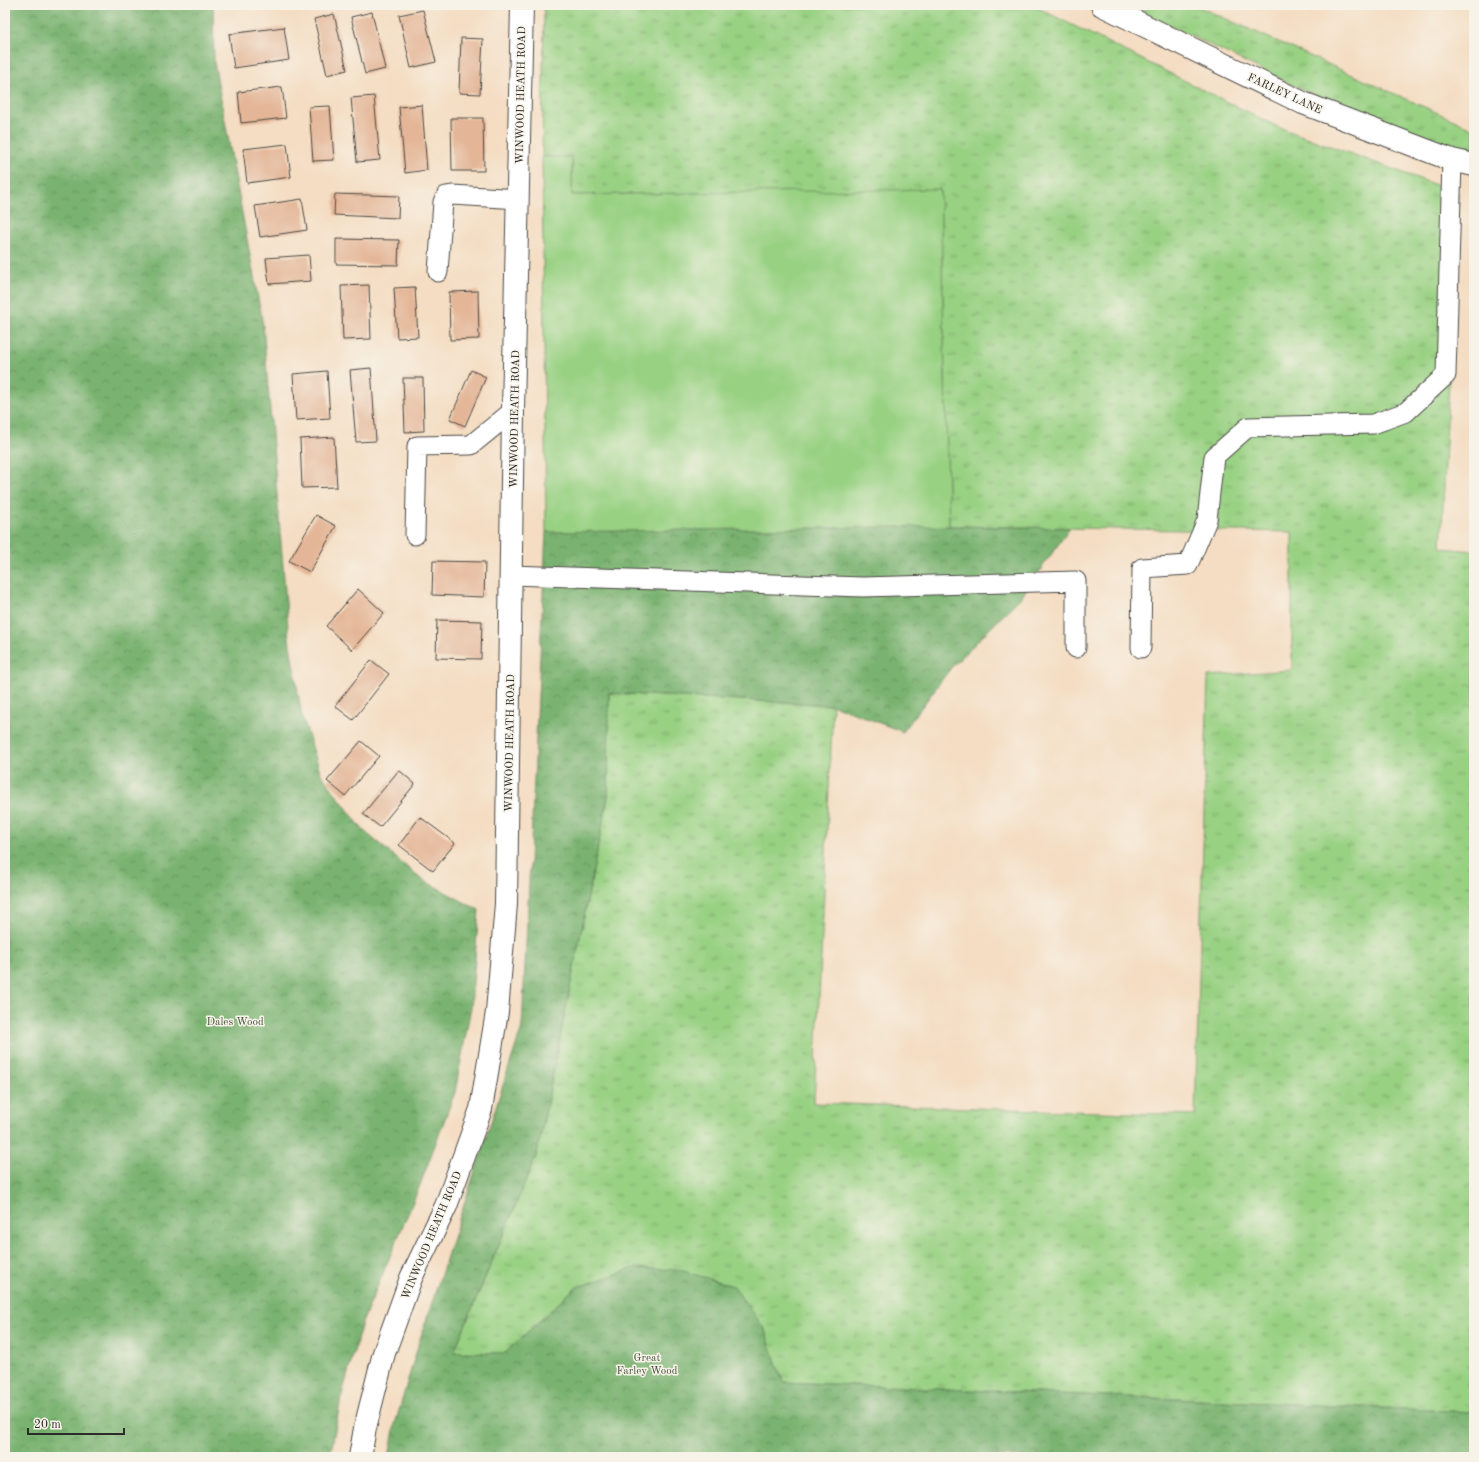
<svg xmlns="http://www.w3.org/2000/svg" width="1479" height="1462" font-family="'Old Standard TT',serif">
<defs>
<pattern id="grass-tufts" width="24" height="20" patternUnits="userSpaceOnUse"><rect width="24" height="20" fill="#99d183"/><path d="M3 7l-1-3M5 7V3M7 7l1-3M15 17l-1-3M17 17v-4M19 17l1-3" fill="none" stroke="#7daa6b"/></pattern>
<pattern id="forest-crowns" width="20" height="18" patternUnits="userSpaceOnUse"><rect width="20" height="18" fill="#7ab371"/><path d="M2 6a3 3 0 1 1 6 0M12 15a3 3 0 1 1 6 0" fill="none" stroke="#64925d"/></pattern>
</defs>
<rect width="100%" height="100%" fill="#f7f3e8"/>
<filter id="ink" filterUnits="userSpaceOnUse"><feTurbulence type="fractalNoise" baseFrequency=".025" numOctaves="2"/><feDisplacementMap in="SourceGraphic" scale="8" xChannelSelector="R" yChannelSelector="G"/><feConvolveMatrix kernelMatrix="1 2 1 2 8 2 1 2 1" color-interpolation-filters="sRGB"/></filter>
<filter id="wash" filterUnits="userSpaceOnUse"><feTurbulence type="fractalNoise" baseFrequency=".012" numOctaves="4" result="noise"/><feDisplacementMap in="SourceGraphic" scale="16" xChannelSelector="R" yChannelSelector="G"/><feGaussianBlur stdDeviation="0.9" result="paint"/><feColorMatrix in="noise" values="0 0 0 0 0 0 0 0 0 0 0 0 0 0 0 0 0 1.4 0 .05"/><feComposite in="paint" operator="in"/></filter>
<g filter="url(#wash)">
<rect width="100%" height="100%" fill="#f4ddc2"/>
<g fill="url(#grass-tufts)" stroke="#627e57">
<polygon points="544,5 1032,5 1278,127 1458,193 1441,548 1474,551 1474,1412 783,1382 764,1328 575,1288 505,1353 454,1352 537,1154 608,796 609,693 833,705 814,1103 1195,1115 1208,676 1292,670 1292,532 949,526 940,190 572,195 572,158 542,157"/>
<polygon points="1148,5 1195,5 1474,129 1474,154 1448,146 1305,91 1142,12"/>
</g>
<g fill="url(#forest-crowns)" stroke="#526f4e">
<polygon points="5,5 213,5 214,62 263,325 289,639 302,716 321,774 363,830 421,879 479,910 471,1007 455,1092 420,1185 362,1323 341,1398 330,1457 5,1457"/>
<polygon points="949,526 1070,528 1021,597 950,669 903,732 833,705 609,693 608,796 537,1154 454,1352 505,1353 575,1288 634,1268 680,1270 733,1286 764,1328 783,1382 1474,1412 1474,1457 389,1457 395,1424 420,1339 522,1027 546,532"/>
</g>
<polygon fill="#99d183" stroke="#627e57" points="542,157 572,157 572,195 940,189 949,526 546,532"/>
<g id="blocks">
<g fill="#e4b697">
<polygon points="423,10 436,62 411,68 399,15"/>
<polygon points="372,12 385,69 365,74 351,17"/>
<polygon points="334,14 347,70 327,75 314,19"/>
<polygon points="284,27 289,60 234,68 229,34"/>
<polygon points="461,38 483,39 480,94 459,93"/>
<polygon points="282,87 286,118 241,123 238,92"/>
<polygon points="374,96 380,160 357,162 351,98"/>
<polygon points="422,105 427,170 405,173 399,107"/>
<polygon points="330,106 334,160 313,161 309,107"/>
<polygon points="451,118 483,118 484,171 452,171"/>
<polygon points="287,144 291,177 247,183 243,149"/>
<polygon points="335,194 399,196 398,218 334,215"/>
<polygon points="302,199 307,230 260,237 255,206"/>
<polygon points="336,239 399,240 398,265 336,264"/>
<polygon points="309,255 311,281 269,284 266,258"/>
<polygon points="369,285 371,339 343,340 341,286"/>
<polygon points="415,287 418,337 397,338 394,288"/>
<polygon points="478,291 479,339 450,340 449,292"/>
<polygon points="371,368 376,441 356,442 350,370"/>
<polygon points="471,370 486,377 465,426 450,419"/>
<polygon points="327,371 330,418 296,420 293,374"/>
<polygon points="403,378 423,378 424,431 405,432"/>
<polygon points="334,437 337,487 302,488 300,439"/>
<polygon points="316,515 336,526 310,572 289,561"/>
<polygon points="433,561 485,562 484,597 432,595"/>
<polygon points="358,589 384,613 352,650 326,626"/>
<polygon points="437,620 482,621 481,659 436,658"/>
<polygon points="371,660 389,674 353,720 335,706"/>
<polygon points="361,741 379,756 345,796 327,781"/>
<polygon points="399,770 415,784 380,827 363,814"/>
<polygon points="420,817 455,843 433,871 399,845"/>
</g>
</g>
</g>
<g filter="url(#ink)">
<use href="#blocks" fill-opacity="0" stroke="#494642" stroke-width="1"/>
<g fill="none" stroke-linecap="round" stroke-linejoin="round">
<g stroke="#494642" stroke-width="21">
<g id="lane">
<polyline points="438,272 443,202 446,196 452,195 518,199"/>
<polyline points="415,535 417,446 471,445 513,411"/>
<polyline points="511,575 863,587 1076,581 1076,648"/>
<polyline points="1141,648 1142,568 1188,565 1207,520 1214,457 1248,427 1373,424 1406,412 1446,375 1452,160"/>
</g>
</g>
<g stroke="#494642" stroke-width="24">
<polyline id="street" points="360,1457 365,1428 384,1353 411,1278 446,1206 481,1109 497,1012 506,904 513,411 522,5"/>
</g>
<g stroke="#494642" stroke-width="24">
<polyline id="secondary" points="1102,5 1303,103 1452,160 1474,165"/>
</g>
<use href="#lane" stroke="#fff" stroke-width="19"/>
<use href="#street" stroke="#fff" stroke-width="22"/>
<use href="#secondary" stroke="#fff" stroke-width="22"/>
</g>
</g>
<g text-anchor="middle" stroke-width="3" stroke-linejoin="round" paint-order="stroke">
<g font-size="11" fill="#2b2b2b" stroke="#f7f3e8">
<text transform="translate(1285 93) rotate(25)" y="4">FARLEY LANE</text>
<text transform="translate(520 95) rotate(-89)" y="4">WINWOOD HEATH ROAD</text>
<text transform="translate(514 419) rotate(-89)" y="4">WINWOOD HEATH ROAD</text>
<text transform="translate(509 743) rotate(-89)" y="4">WINWOOD HEATH ROAD</text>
<text transform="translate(431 1235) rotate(-67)" y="4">WINWOOD HEATH ROAD</text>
</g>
<g font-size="11" fill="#465441" stroke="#f7f3e8">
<text x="235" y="1025">Dales Wood</text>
<text x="647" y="1361">Great<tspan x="647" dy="13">Farley Wood</tspan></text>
</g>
</g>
<rect width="1479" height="1462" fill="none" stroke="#f7f3e8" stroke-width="20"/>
<path d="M28 1428v6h96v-6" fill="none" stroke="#2b2b2b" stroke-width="2"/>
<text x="34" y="1428" font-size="12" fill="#2b2b2b" stroke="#f7f3e8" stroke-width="3" paint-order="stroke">20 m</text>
</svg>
